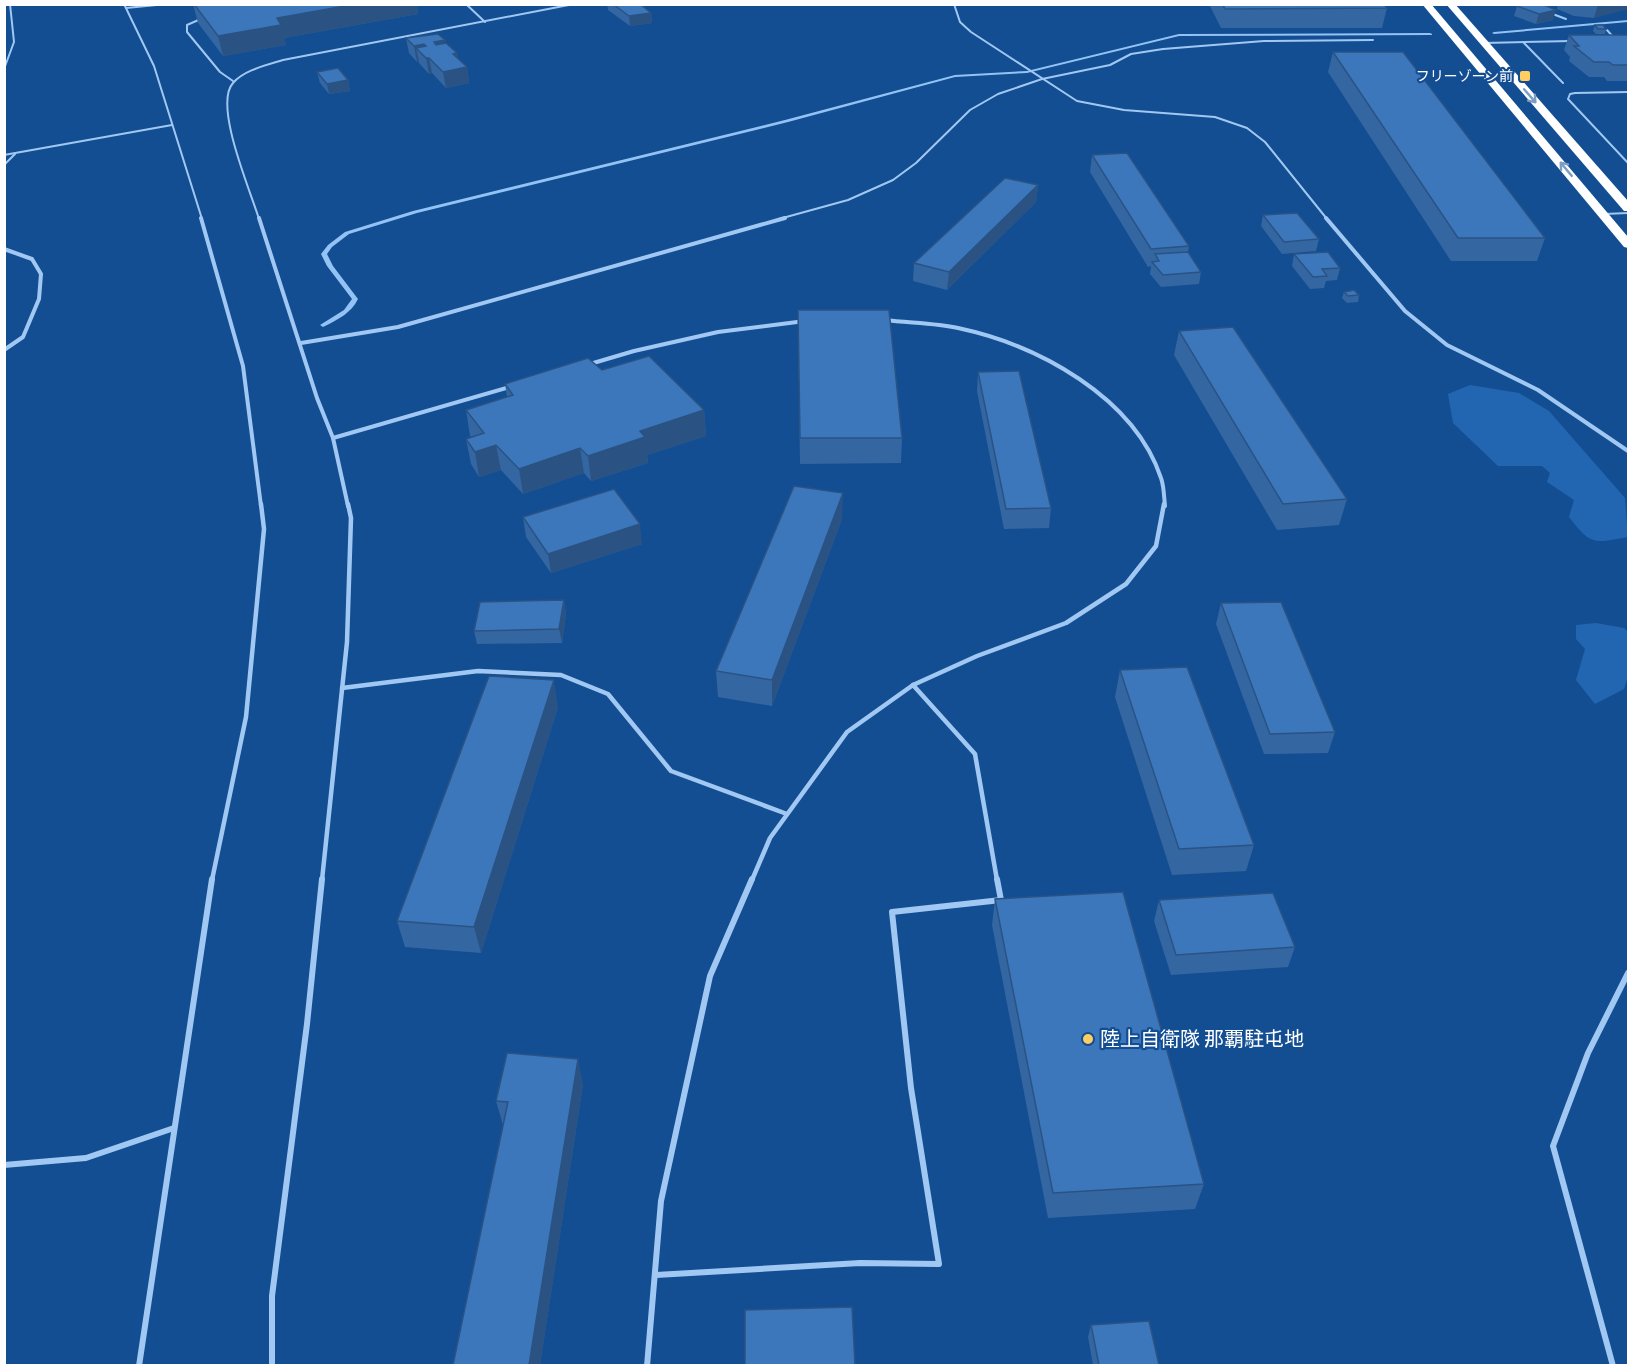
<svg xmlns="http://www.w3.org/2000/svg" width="1633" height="1370" font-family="Manrope,'Noto Sans JP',sans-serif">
<rect width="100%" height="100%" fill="#134e93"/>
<g fill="#2266b1">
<path d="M1470 385 1519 393 1549 411 1625 498 1628 537C1594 543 1591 546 1569 517L1574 500 1547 482 1550 473 1542 466H1498L1453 423 1448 394Z"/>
<polygon points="1596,623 1624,628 1628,632 1628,676 1624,689 1595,704 1576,680 1585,649 1576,639 1576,625"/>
</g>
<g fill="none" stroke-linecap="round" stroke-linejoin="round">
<g fill="#93c3f5" fill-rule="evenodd">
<polygon points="1628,20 1628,22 1494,34 1492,33 1494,32"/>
<path d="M1430 33 1432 34V35L1179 36 1027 73 955 77 788 122 417 213 349 234 332 247 327 254 333 266 358 299C351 313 339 319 325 326L323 327 320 325 344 310 352 299 327 266 321 254 328 245 345 232 413 211 785 120 955 75 1027 71 1179 34Z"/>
</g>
<g stroke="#a1c8f2" stroke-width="2">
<polyline points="124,4 154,66 202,219"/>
<polyline points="466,4 485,22"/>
<polyline points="954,4 960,22 971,32 1077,101 1124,110 1215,117 1247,128 1265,142 1327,219"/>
<polyline points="126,8 167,4"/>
<polyline points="1550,13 1566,19"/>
<polyline points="203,18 187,25 187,32 220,72 233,81"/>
<polyline points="1607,30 1614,38"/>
<polyline points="1523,42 1563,83"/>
<polyline points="1484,43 1571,41"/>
<polyline points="4,69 14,42 10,4"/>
<polyline points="1628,92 1575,93 1570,94 1568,99 1628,163"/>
<polyline points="4,155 172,125"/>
<polyline points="4,165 15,154"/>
<polyline points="1604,214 1628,213"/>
<path d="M259 219C251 192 213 105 233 83 244 70 267 65 283 60L574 4"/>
<polyline points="779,219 848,200 893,180 916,163 970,110 998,94 1042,79 1110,65 1131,54 1163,49 1264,41 1373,40"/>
</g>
<g stroke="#a1c8f2" stroke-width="4">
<polyline points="201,218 243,366 261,506"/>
<polyline points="259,218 317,398 333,438 348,506"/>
<polyline points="1326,218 1405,311 1447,345 1538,390 1628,451"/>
<polyline points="4,249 32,259 41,274 39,299 23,337 4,350"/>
<path d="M885 320C909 323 935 323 958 328 1038 345 1134 397 1161 478 1164 486 1164 497 1165 506"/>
<polyline points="301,343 398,327 785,218"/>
<polyline points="590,364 634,351 718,332 805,321"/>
<polyline points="333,438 510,387"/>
</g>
<g stroke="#a1c8f2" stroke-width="4.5">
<polyline points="913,685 975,754 997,880"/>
<polyline points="342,688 478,671 561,675 608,694 671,771 787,814"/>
<polyline points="212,880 246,717 264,529 261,504"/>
<polyline points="322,880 347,642 351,518 348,504"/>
<polyline points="752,880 770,838 847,732 913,685 977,656 1066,623 1126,584 1156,546 1164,504"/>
</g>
<g stroke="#a1c8f2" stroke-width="6">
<polyline points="4,1165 86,1158 174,1128"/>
<polyline points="656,1275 860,1263 939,1264 911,1088 892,912 1001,900 997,879"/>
<polyline points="139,1366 212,879"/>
<polyline points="272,1366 272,1296 307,1024 322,879"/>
<polyline points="647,1366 661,1201 710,976 752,879"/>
<polyline points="1613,1366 1553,1146 1588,1053 1628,973"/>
</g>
<g fill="#fff" fill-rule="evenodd">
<polygon points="1422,4 1431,4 1628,237 1628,248 1624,247"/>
<polygon points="1446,4 1455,4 1628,201 1628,211 1624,211"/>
</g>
</g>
<g fill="#3466a2">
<polygon points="193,4 417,4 418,14 284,38 286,45 223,56 198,23"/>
<polygon points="607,4 640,4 651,13 652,23 630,26 608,10"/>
<polygon points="1209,4 1384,4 1387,8 1382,28 1221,28"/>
<polygon points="1558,4 1629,4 1594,18 1574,16 1557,9"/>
<polygon points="1517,6 1553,20 1536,24 1514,16"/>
<polygon points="1595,25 1606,29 1605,34 1596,34 1593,31"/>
<polygon points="1569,35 1629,35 1629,81 1607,81 1604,77 1589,77 1569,61 1570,57 1564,50"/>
<polygon points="406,38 445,40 445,43 457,53 458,58 467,67 469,83 446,88 432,73 429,74 419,63 419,61 417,62 409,53"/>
<polygon points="1333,52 1545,238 1537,261 1451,261 1328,72"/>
<polygon points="317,72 348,80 350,91 329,94 320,83"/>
<polygon points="1092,155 1189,246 1188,252 1201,272 1199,284 1161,287 1150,274 1151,266 1148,267 1090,172"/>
<polygon points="1038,185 1036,202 947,290 913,281 914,263"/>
<polygon points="1263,215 1319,239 1316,251 1282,254 1261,226"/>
<polygon points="1294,254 1340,268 1337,280 1326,281 1324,288 1310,289 1292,266"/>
<polygon points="1344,292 1359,295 1358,302 1347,303 1342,298"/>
<polygon points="798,310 902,438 901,463 800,464"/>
<polygon points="1179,331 1347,499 1339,525 1277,530 1174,355"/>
<polygon points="602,370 704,410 706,436 647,455 648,463 591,481 584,473 523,494 501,470 479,477 471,464 466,439 472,437 470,436 466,410 507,397 505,384"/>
<polygon points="978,372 1051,508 1049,528 1004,529 977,391"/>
<polygon points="523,517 642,544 551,573 526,537"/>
<polygon points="842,519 772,706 718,697 716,671"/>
<polygon points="564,600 566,614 562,643 477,644 474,631"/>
<polygon points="1221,603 1335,732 1328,753 1264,754 1216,624"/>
<polygon points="1120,670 1254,845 1246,871 1172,875 1115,697"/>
<polygon points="558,707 481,953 405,947 397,921"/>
<polygon points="995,899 1204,1184 1195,1209 1048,1218 992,925"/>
<polygon points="1159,900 1295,947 1288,967 1171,975 1154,921"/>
<polygon points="583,1084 540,1365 453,1365 503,1125 496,1101"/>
<polygon points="1091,1325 1159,1365 1093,1365 1088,1337"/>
</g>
<g fill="#2a5384">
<polygon points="356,4 417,4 418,14 284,38 286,45 223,56 218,36 277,18"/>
<polygon points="1598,4 1629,4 1629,9 1594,18"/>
<polygon points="1556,10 1553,20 1536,24 1539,14"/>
<polygon points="651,13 652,23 630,26 629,16"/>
<polygon points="445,40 447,55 434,42"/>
<polygon points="424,44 426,58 429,58 432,73 429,74 426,58 416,48 419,61 417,62 414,46"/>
<polygon points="457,53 459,68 467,67 469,83 446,88 443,72 453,54"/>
<polygon points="348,80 350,91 329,94 327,84"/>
<polygon points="1038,185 1036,202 947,290 949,272"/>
<polygon points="704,410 706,436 647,455 648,463 591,481 588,456 640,431"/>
<polygon points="496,445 501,470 479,477 475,452"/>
<polygon points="580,448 584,473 523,494 519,469"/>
<polygon points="843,493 842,519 772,706 772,680"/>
<polygon points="640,524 642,544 551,573 548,554"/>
<polygon points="564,600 566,614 562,643 559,629"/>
<polygon points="554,680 558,707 481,953 474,927"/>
<polygon points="578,1059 583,1084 540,1365 529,1365"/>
</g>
<g fill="#3c77bc" stroke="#2a5384" stroke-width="1.5">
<polygon points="194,4 356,4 277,18 281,25 218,36"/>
<polygon points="613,4 640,4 651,13 629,16"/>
<polygon points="1222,4 1384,4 1387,8 1225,9"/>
<polygon points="1523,4 1542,4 1556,10 1539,14 1517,6"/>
<polygon points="1595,25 1603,25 1606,29 1598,29"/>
<polygon points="438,34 445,40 434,42 436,45 446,43 457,53 453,54 467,67 443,72 429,58 426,58 416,48 426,46 424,44 414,46 406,38"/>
<polygon points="1569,35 1629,35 1629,65 1613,65 1609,62 1594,62 1574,46 1579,46"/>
<polygon points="1333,52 1403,52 1545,238 1458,238"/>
<polygon points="338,68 348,80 327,84 317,72"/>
<polygon points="1127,153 1189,246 1151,249 1092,155"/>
<polygon points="1005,178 1038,185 949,272 914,263"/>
<polygon points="1297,213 1319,239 1284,242 1263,215"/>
<polygon points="1188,252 1201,272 1163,275 1152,262 1159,261 1155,254"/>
<polygon points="1328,252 1340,268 1322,269 1327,276 1313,277 1294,254"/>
<polygon points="1354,290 1359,295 1348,296 1344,292"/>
<polygon points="798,310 889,310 902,438 800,438"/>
<polygon points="1233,327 1347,499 1283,504 1179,331"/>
<polygon points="649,356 704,410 640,431 645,437 588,456 580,448 519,469 496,445 475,452 466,439 484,433 466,410 513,395 505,384 588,358 602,370"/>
<polygon points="1019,371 1051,508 1006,509 978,372"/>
<polygon points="794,486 843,493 772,680 716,671"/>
<polygon points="614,489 640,524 548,554 523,517"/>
<polygon points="564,600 559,629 474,631 480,602"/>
<polygon points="1281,602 1335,732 1270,734 1221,603"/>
<polygon points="1187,667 1254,845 1179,849 1120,670"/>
<polygon points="489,676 554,680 474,927 397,921"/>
<polygon points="1123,892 1204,1184 1053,1193 995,899"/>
<polygon points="1273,893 1295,947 1176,955 1159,900"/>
<polygon points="507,1053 578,1059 529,1365 453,1365 508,1102 496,1101"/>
<polygon points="852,1307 855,1365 745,1365 745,1310"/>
<polygon points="1149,1321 1159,1365 1099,1365 1091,1325"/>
</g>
<defs><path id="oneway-shaft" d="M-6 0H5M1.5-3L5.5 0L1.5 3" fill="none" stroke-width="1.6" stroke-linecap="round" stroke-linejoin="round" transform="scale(1.5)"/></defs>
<g stroke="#7d9ec4">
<use href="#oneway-shaft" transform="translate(1530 96) rotate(49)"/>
<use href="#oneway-shaft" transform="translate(1566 169) rotate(-130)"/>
</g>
<g fill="#ffce62" stroke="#134e93" stroke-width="2">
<rect x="1519" y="70" width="12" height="12" rx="3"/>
<circle cx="1088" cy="1039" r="6"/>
</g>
<g text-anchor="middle" stroke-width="4.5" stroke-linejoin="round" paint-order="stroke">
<g font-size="14" fill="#fff" stroke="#134e93" text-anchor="end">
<text x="1513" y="81">フリーゾーン前</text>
</g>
<g font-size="20" fill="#fff" stroke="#134e93" text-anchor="start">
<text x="1100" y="1046">陸上自衛隊 那覇駐屯地</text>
</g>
</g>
<rect width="1633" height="1370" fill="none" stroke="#ffffff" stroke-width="12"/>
</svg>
